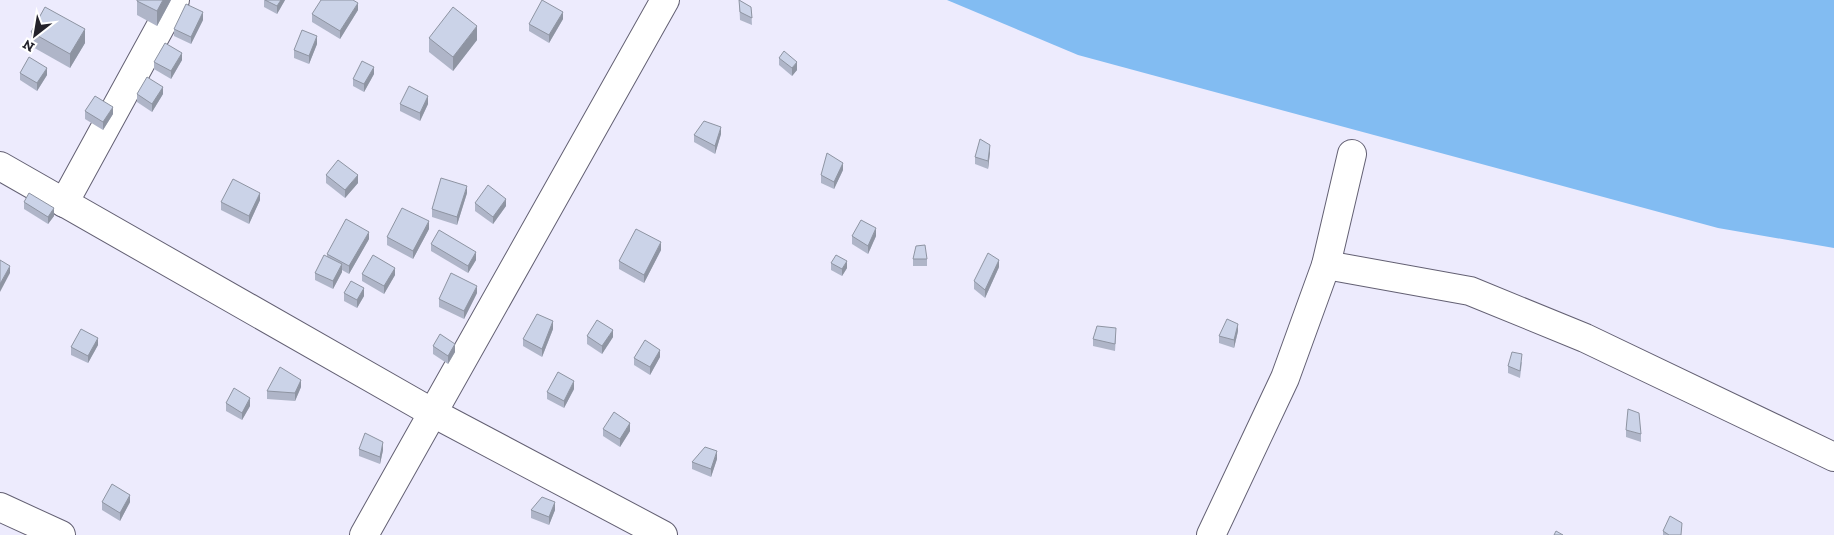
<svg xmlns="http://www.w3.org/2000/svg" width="1834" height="535" font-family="'Zilla Slab',serif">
<rect width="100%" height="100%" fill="#edebfd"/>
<polygon fill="#82bcf2" points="947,0 1834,0 1834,248 1718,228 1078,55"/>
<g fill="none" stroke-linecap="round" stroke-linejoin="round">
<g stroke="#636073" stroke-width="30">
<g id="street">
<polyline points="0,166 433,413 663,535"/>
<polyline points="64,203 175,0"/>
<polyline points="1326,265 1470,291 1585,338 1834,457"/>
<polyline points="0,507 61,535"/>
<polyline points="364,535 665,0"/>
<polyline points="1211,535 1285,378 1326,265 1352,154"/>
</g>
</g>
<use href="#street" stroke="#fff" stroke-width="28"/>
</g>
<g fill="#afb5c8">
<polygon points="137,0 171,0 157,26 137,15"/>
<polygon points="264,0 285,0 277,14 264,7"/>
<polygon points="739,0 751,7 752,25 740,20"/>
<polygon points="358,10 340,39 312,22 312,14"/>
<polygon points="563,19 549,43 529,31 529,24"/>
<polygon points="203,20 191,44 174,36 174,29"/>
<polygon points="31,32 85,43 70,68 31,46"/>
<polygon points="429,38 477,40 453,71 429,52"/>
<polygon points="317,44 309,64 294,58 294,50"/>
<polygon points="779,58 797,70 792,76 779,65"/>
<polygon points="182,60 171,79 154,69 154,62"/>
<polygon points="20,73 47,75 37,91 20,80"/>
<polygon points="374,74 364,92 353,86 353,79"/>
<polygon points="137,94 163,94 152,112 137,102"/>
<polygon points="400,104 428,104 420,121 400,111"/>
<polygon points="85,111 113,114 103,130 85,119"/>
<polygon points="721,134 715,154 694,142 694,135"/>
<polygon points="990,152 988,169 975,164 975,157"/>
<polygon points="843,170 834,189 821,183 821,175"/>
<polygon points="326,175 358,183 345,198 326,183"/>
<polygon points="467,193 457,225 432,217 432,209"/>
<polygon points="260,200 249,224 221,210 221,202"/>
<polygon points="24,202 54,216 48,224 24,209"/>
<polygon points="475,203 506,206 493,224 475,211"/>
<polygon points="429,229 413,259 387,245 387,237"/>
<polygon points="852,236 876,236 868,254 852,244"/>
<polygon points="369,239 349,274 342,270 342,272 333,289 315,280 315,273 327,257 327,254"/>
<polygon points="431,244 476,260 468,273 431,251"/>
<polygon points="661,250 644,283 619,269 619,261"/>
<rect x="913" y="259" width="14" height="7"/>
<polygon points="831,263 847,268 842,276 831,270"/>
<polygon points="999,267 985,298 974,289 974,281"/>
<polygon points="362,274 395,275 384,294 362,281"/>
<polygon points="344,293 364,296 357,308 344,301"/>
<polygon points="477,293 464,319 439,307 439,299"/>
<polygon points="553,329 542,357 523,346 523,339"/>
<polygon points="1238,331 1234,348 1219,343 1219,336"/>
<polygon points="587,336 613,337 602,354 587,344"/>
<polygon points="1116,336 1115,351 1093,346 1093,339"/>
<polygon points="98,345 88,363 71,355 71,347"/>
<polygon points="433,346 455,352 448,364 433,354"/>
<polygon points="660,357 650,375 634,365 634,358"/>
<polygon points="1522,362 1520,378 1508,373 1508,366"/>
<polygon points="301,387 295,401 267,399 267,391"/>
<polygon points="574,389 564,408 547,399 547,392"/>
<polygon points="226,403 250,406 242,420 226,411"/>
<polygon points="603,429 630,431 620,447 603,436"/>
<polygon points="1626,430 1641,434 1641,442 1626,437"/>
<polygon points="359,449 383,450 380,464 359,456"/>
<polygon points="717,459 711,477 692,469 692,462"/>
<polygon points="102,502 130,502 120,521 102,510"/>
<polygon points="531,510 555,510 549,525 531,518"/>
<polygon points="1663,531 1682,535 1663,535"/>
</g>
<g fill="#8e94a2">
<polygon points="163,0 171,0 157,26 157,11"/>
<polygon points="281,0 285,0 277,14 277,6"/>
<polygon points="358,3 358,10 340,39 340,31"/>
<polygon points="203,12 203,20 191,44 191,37"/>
<polygon points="563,12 563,19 549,43 549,35"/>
<polygon points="477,26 477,40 453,71 453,57"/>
<polygon points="85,29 85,43 70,68 70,54"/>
<polygon points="317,36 317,44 309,64 309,56"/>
<polygon points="182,53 182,60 171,79 171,71"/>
<polygon points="797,62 797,70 792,76 792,68"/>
<polygon points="374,67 374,74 364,92 364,84"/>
<polygon points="47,68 47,75 37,91 37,83"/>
<polygon points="163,87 163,94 152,112 152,104"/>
<polygon points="428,96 428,104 420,121 420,113"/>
<polygon points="113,107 113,114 103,130 103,122"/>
<polygon points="721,127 721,134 715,154 715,146"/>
<polygon points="990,145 990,152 988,169 988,161"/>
<polygon points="843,163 843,170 834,189 834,182"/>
<polygon points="358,175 358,183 345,198 345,190"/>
<polygon points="467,186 467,193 457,225 457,217"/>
<polygon points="260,193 260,200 249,224 249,216"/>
<polygon points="506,199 506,206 493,224 493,217"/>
<polygon points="54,208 54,216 48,224 48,217"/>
<polygon points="429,221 429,229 413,259 413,251"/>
<polygon points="876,228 876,236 868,254 868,246"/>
<polygon points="369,232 369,239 349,274 349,266"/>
<polygon points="661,242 661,250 644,283 644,275"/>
<polygon points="476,252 476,260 468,273 468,266"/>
<polygon points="999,260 999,267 985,298 985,290"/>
<polygon points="847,261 847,268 842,276 842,269"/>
<polygon points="342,264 342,272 333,289 333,281"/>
<polygon points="10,266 10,273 0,292 0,284"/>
<polygon points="395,268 395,275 384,294 384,286"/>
<polygon points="477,286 477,293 464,319 464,311"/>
<polygon points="364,288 364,296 357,308 357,300"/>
<polygon points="553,321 553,329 542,357 542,349"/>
<polygon points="1238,324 1238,331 1234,348 1234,340"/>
<polygon points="613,330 613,337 602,354 602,346"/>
<polygon points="98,338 98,345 88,363 88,356"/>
<polygon points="455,344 455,352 448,364 448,356"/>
<polygon points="660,350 660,357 650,375 650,367"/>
<polygon points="301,380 301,387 295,401 295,393"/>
<polygon points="574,381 574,389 564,408 564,401"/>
<polygon points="250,398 250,406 242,420 242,413"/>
<polygon points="630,423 630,431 620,447 620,439"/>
<polygon points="383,442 383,450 380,464 380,457"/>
<polygon points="717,451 717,459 711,477 711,469"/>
<polygon points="130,495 130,502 120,521 120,513"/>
<polygon points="555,502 555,510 549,525 549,517"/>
</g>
<g fill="#cbd3e8" stroke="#8e94a2">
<polygon points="137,0 163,0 157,11 137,1"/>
<polygon points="265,0 281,0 277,6"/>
<polygon points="321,0 353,0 358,3 340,31 312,14"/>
<polygon points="542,0 563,12 549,35 529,24"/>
<polygon points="739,0 751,7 752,18 740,12"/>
<polygon points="186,4 203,12 191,37 174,29"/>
<polygon points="45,7 85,29 70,54 31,32"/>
<polygon points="453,7 477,26 453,57 429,38"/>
<polygon points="302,30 317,36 309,56 294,50"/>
<polygon points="165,43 182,53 171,71 154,62"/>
<polygon points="784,51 797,62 792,68 779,58"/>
<polygon points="29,57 47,68 37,83 20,73"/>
<polygon points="362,61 374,67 364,84 353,79"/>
<polygon points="147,77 163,87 152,104 137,94"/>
<polygon points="409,86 428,96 420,113 400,104"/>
<polygon points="95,96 113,107 103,122 85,111"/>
<polygon points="704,121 721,127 715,146 694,135"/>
<polygon points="980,139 990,145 988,161 975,157"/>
<polygon points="827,153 843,163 834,182 821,175"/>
<polygon points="338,160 358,175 345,190 326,175"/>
<polygon points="441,178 467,186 457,217 432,209"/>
<polygon points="233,179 260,193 249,216 221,202"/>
<polygon points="488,185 506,199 493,217 475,203"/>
<polygon points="29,193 54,208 48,217 24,202"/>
<polygon points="402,208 429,221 413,251 387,237"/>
<polygon points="346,219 369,232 349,266 327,254"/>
<polygon points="861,220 876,228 868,246 852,236"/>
<polygon points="636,229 661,242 644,275 619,261"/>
<polygon points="439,230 476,252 468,266 431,244"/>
<polygon points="925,245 927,259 913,259 916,246"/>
<polygon points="988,253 999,260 985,290 974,281"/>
<polygon points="324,255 342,264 333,281 315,273"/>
<polygon points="373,255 395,268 384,286 362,274"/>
<polygon points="836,255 847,261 842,269 831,263"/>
<polygon points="0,260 10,266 0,284"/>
<polygon points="451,273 477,286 464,311 439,299"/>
<polygon points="351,281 364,288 357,300 344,293"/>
<polygon points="537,314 553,321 542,349 523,339"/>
<polygon points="1227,319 1238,324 1234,340 1219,336"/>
<polygon points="597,320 613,330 602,346 587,336"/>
<polygon points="1097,326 1116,328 1115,344 1093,339"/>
<polygon points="81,329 98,338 88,356 71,347"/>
<polygon points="440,334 455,344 448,356 433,346"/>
<polygon points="645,340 660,350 650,367 634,358"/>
<polygon points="1512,352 1522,354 1520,371 1508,366"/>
<polygon points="280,367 301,380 295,393 267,391"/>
<polygon points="558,372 574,381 564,401 547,392"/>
<polygon points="234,388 250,398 242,413 226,403"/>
<polygon points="1628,409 1639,413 1641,434 1626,430"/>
<polygon points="614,412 630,423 620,439 603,429"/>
<polygon points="365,433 383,442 380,457 359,449"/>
<polygon points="705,447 717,451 711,469 692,462"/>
<polygon points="112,484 130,495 120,513 102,502"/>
<polygon points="542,497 555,502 549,517 531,510"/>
<polygon points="1670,516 1682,523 1681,535 1669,535 1663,531"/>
<polygon points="1556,531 1563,535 1554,535"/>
</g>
<g transform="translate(35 35) rotate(211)" stroke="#ffffff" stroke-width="4" paint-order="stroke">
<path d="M0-4L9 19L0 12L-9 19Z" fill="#23222a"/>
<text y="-8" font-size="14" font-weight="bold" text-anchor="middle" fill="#23222a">N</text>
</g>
</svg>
